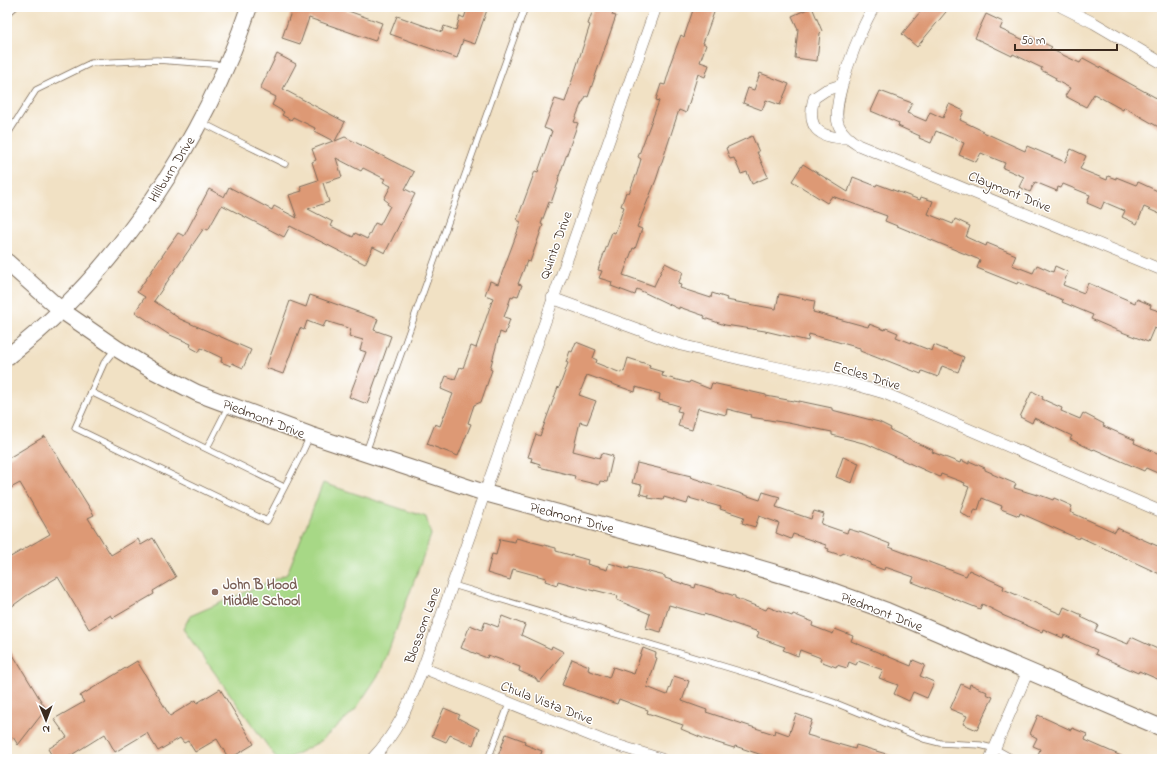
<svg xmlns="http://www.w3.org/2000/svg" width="1169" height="766" font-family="'Indie Flower',sans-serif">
<rect width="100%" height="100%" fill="#fff"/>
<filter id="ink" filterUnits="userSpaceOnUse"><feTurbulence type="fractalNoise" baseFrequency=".025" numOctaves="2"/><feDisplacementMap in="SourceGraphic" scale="8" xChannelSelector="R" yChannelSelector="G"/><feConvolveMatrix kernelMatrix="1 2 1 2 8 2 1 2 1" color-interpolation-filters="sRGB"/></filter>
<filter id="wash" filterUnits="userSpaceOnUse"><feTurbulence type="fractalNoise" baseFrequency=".012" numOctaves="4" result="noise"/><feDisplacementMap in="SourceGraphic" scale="16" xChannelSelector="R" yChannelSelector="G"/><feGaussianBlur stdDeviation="0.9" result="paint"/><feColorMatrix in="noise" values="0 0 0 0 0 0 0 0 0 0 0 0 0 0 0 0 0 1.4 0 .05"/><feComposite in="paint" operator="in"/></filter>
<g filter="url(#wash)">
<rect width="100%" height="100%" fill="#f1e1c4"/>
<polygon fill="#a7d886" stroke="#718152" points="323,483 426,517 431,535 381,671 355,710 321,741 287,759 277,759 183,629 190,616 287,574"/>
<g id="blocks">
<g fill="#dd9975" fill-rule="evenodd">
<polygon points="281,7 337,7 382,23 375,41 309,18 300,44 282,38 291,12 281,9"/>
<polygon points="468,7 488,7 475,44 463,40 457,58 390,34 397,16 442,32 444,26 456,30 460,16 464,18"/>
<polygon points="594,7 615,7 612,15 616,16 588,97 586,96 583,102 582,102 574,122 578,123 558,179 559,180 551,203 549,202 541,224 543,225 530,262 527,261 518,284 522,285 518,296 514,295 513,298 511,297 504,317 510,319 505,334 500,332 490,369 492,370 481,402 474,405 468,423 471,424 458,456 427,444 435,424 440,426 453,394 441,389 446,376 455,379 460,367 463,368 471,346 476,348 493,298 485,295 490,281 498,284 521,222 517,220 535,171 538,172 552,131 544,128 555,99 565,102 590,25 588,24"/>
<polygon points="694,7 716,7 703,43 706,45 700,62 709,65 705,77 698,74 686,113 679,110 656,180 637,227 642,229 635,249 633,248 623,275 654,286 665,263 683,272 678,284 681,285 680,288 711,298 712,293 727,298 726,300 776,309 779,294 815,301 813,312 868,327 869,324 885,330 886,328 898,333 896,337 932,351 934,345 964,357 958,372 942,366 938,377 922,371 921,374 883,359 883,360 860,351 860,348 809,334 808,341 765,331 725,325 704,318 705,316 679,307 679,309 637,289 635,295 611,286 612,282 599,278 602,271 598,270 612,232 615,233 624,207 621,206 626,192 629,193 637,173 641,159 638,157 659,101 656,100 661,84 665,85 671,64 670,64 681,35 684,37"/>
<polygon points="812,7 822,31 820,33 817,61 795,58 798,29 792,16"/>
<polygon points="924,7 950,7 917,47 902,34"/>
<polygon points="986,14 1003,22 1000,29 1026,41 1029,36 1052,47 1050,49 1080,63 1083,58 1162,101 1162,129 1124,107 1123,110 1094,94 1086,107 1065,96 1070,88 1055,80 1056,78 1041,70 1042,68 1013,54 1012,56 975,38"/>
<path d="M277 54 296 64 283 89 345 122 335 141 345 137 414 172 405 189 415 194 385 253 373 247 365 264 290 226 284 237 222 205 208 230 204 228 154 301 180 319 251 350 243 368 232 363 231 366 221 362 222 358 201 348 199 352 190 347 191 344 168 334 135 312 145 297 137 292 178 233 184 236 209 189 224 197 229 187 272 210 274 206 297 218 289 195 302 191 300 186 318 180 312 162 316 160 312 149 333 141 314 131 315 128 293 117 291 120 282 115 284 112 272 105 276 97 260 89ZM336 158 361 171 363 168 385 179 383 182 391 186 384 199 388 202 387 204 390 206 380 225 375 223 367 239 355 233 353 237 331 226 333 222 308 209 329 202 323 183 342 177Z"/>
<polygon points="760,73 789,84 780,105 766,100 762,110 743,103 748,88 754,90"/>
<polygon points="880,91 912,103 907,113 926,121 930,112 943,118 949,104 964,111 960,120 983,131 983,132 1025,151 1027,146 1065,162 1071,149 1086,156 1080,169 1107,180 1108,176 1116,179 1116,177 1136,185 1138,182 1162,193 1162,215 1144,207 1137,224 1122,217 1125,211 1104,202 1101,209 1087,203 1090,195 1063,184 1061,188 1058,187 1057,191 1035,182 1030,192 1019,187 1024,177 1003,168 1005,163 981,153 976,162 959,155 964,143 936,131 931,143 919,138 920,136 898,126 899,123 871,111"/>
<polygon points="752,136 759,152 757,152 768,177 752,184 747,172 741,174 734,158 730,159 726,148"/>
<polygon points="803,164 848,192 853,177 876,186 877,184 920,200 921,197 933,201 928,214 953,224 955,219 970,226 966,237 986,246 987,243 1016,255 1012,265 1033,273 1037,265 1053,272 1055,266 1068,272 1063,285 1084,293 1088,283 1135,303 1137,299 1151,305 1150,308 1162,312 1162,331 1154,328 1148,342 1114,329 1091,319 1093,315 1062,302 1063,300 1018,282 1017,284 977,268 980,260 885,221 887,216 832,196 827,203 792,181"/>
<polygon points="310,295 378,319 374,330 391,336 367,404 349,397 366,352 360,350 363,340 349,336 351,329 326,321 323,327 307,321 304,330 300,328 283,374 266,368 290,301 306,307"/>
<polygon points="576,342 596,350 593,358 597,360 596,363 621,373 621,371 624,372 628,358 650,365 649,368 663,372 662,376 689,383 690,381 710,389 712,383 766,395 766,396 799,402 799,401 832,408 832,410 879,422 891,428 890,430 912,440 912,441 933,450 932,452 960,463 961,460 969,464 969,461 985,468 985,470 992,473 992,474 1016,484 1014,488 1037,495 1037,494 1053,500 1054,498 1072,506 1070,512 1115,532 1117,528 1162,548 1162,575 1080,537 1079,539 1020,513 1019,516 1001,509 1002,506 982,498 978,510 975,509 971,519 960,512 969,487 964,485 965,483 941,474 940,477 867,444 832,435 832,432 788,423 750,417 751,415 727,409 726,415 698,408 692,430 678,426 682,412 677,411 679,406 659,400 660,394 636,387 635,392 587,375 579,395 596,401 587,424 580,422 573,451 600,458 602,453 613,456 607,482 600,481 599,485 574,479 575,476 539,467 540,464 531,461 532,458 528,457 536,434 540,436 558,387 559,388 568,363 566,362 570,351 572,352"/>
<polygon points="1032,391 1043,397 1042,399 1062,408 1061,411 1080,419 1083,413 1104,424 1103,426 1135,440 1134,443 1162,455 1162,475 1146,468 1144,471 1094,449 1093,450 1070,439 1072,436 1034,418 1032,423 1020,417"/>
<polygon points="45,436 94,515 88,518 111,555 138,539 141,545 153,538 176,577 153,591 154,594 113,618 111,615 89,629 58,577 26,596 7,610 7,559 50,534 20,483 7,490 7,459"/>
<polygon points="843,457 859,463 852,483 836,477"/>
<polygon points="637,463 691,476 690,477 760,500 763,492 780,497 776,507 811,519 814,511 824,514 821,524 847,533 848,529 862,533 890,544 889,547 966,576 969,570 1004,586 1003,589 1061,614 1064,607 1082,615 1081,617 1098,625 1095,631 1128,644 1131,637 1162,651 1162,681 1139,671 1138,673 1095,654 1097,650 1064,635 1063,638 1043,629 1042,632 1002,615 1002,614 982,604 980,609 912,582 914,577 885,567 884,570 870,565 871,563 844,553 840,555 828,551 829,549 826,548 826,545 793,534 791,539 776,533 779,523 759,516 755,527 742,523 744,517 720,509 721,507 689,498 687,504 664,497 663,500 648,498 649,496 640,494 642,485 632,483"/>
<polygon points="516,538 556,548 556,551 588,560 587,564 607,570 609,563 629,569 629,567 665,576 665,578 695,588 696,584 735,596 735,598 766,610 768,607 792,616 793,614 813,622 812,626 833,634 835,629 853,636 851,641 911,666 913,660 925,665 920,676 934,682 927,698 913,692 909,701 894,694 898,685 879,678 883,670 858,661 856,665 849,662 847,668 837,665 836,667 820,661 821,658 800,650 798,656 783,650 785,647 757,637 759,632 704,614 704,615 669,605 661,632 646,628 650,614 617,600 618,596 594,590 594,591 558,581 557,585 545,581 546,578 513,569 510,580 487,573 492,554 496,555 500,539 515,542"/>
<polygon points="502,616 525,625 521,635 551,649 552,646 564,652 539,683 535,678 519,671 520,667 488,655 487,658 461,648 470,625 482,630 485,622 498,627"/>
<polygon points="7,645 46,709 18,745 13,737 7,741"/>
<polygon points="643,648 656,653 655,657 657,658 647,687 667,695 674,676 689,681 682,701 707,710 706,712 774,734 775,730 789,735 796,714 812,720 807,735 855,749 856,745 893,756 893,759 774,759 735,746 734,748 705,739 681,729 683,725 647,713 648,710 619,699 617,704 562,685 572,659 589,666 588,670 609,678 613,667 634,674"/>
<polygon points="137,661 170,716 196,700 197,703 220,689 254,744 229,759 217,739 195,752 188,741 184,743 180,738 158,751 147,733 115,752 105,734 65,759 54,759 48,749 67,737 54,719 84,702 80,696"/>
<polygon points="961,684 969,688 970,684 987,692 986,694 993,697 977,730 963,724 967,716 950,709"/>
<polygon points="444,708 460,715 458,718 479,729 473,745 450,735 446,742 432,736"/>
<polygon points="1038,715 1071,730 1072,728 1087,734 1085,740 1128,759 1048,759 1038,755 1040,749 1033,746 1037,738 1030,734"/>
<polygon points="506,734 525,741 524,744 542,751 539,759 497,759"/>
</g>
</g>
</g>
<g filter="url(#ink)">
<use href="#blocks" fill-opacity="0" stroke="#7b6a58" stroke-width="1"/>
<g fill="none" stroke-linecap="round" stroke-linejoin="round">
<g stroke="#7b6a58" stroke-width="7">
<g id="lane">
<polyline points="7,14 15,7"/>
<polyline points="201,122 246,145 285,164"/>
<polyline points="7,135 36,90 91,63 157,60 225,65"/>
<polyline points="115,349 104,363 75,428 267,521 302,453 310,436"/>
<polyline points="91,392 284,487"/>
<polyline points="207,448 229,405"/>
<polyline points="366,452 525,7"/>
<polyline points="453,585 756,676 833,702 924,739 940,743 980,745 996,749 1014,759"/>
<polyline points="488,759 509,704"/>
</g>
</g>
<g stroke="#7b6a58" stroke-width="12">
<g id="street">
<path d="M874 7C861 27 829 105 839 126 843 135 850 140 858 145L1162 270"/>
<polyline points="1062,7 1094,23 1162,63"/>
<path d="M841 85 826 90 814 98C806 128 818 138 847 138"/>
<polyline points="552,298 681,345 765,365 846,382 884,393 1162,512"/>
<polyline points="423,668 607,742 661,759"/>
<path d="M372 759C399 731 409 703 423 668L656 7"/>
<polyline points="990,759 1028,671"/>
</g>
</g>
<g stroke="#7b6a58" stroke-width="18">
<g id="secondary">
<polyline points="7,262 61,310 116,348 152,370 197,393 310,435 485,493 745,564 810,583 887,611 1162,728"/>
<path d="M7 357C117 273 205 138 249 7"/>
</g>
</g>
<use href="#lane" stroke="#fff" stroke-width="5.5"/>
<use href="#street" stroke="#fff" stroke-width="11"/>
<use href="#secondary" stroke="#fff" stroke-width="16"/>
</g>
</g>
<circle fill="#8d6e63" stroke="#fff" stroke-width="1.5" cx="215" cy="592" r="4"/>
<g text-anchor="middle" stroke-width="3" stroke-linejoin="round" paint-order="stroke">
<g font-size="14" fill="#3b2a1e" stroke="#fff">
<text transform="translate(171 169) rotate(-58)" y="5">Hillburn Drive</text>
<text transform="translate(1010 191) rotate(22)" y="5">Claymont Drive</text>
<text transform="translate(555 245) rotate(-70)" y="5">Quinto Drive</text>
<text transform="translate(867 375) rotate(17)" y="5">Eccles Drive</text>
<text transform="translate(264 418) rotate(21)" y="5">Piedmont Drive</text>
<text transform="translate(572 517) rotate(15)" y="5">Piedmont Drive</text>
<text transform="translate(882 611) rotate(21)" y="5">Piedmont Drive</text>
<text transform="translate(422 625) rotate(-70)" y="5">Blossom Lane</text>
<text transform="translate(547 702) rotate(21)" y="5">Chula Vista Drive</text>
</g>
<g font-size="14" font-weight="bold" fill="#785e54" stroke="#fff" text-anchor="start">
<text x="223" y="589">John B Hood<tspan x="223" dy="16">Middle School</tspan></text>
</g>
</g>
<rect width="1169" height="766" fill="none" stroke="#fff" stroke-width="24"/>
<g transform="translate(46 720) rotate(179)" stroke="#ffffff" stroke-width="3" paint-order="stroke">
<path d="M0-3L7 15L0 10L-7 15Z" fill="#3b2a1e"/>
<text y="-6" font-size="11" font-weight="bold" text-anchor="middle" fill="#3b2a1e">N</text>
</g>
<path d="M1015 44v6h102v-6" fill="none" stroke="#3b2a1e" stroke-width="2"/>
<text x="1021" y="44" font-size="12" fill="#3b2a1e" stroke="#ffffff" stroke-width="3" paint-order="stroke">50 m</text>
</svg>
